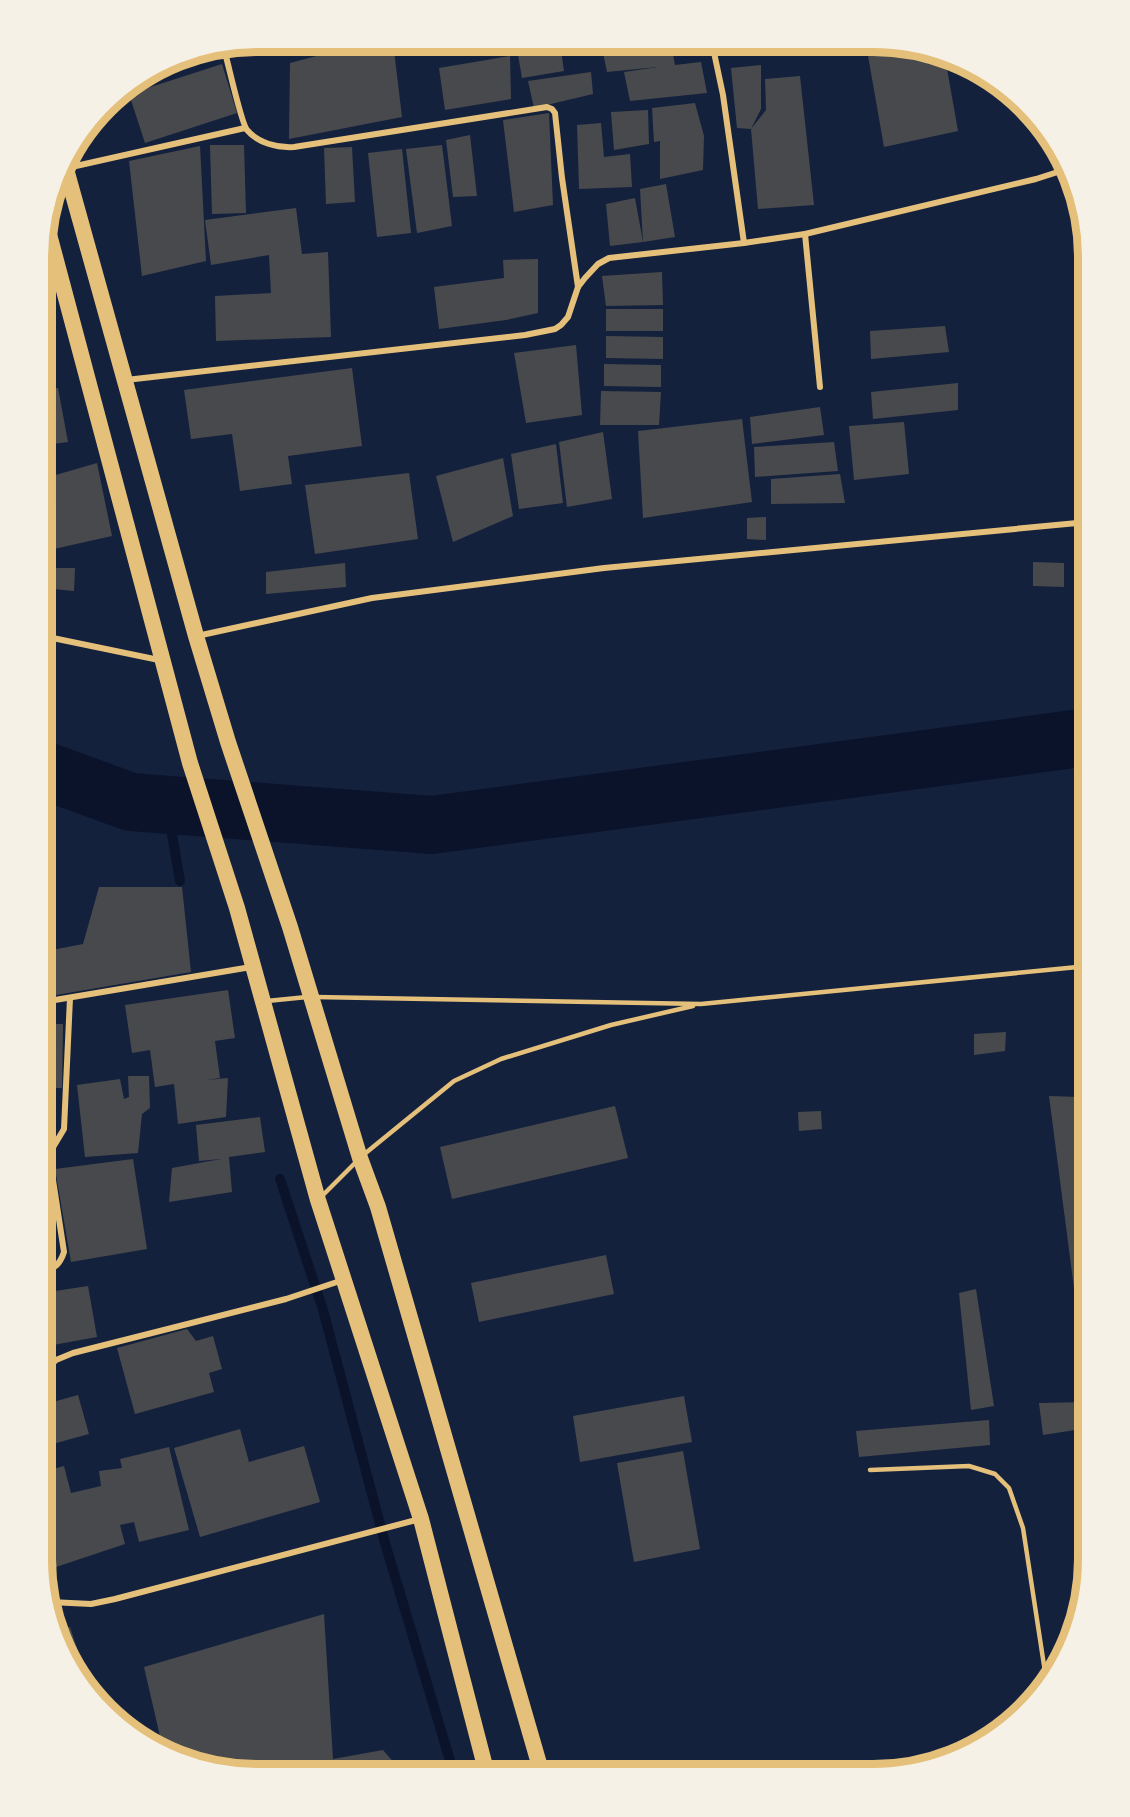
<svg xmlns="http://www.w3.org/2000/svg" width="1130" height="1817" font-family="Manrope,sans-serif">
<rect width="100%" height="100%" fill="#14213d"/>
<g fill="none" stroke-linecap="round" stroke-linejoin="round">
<g stroke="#0b132b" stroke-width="10">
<polyline points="167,805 180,881"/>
<polyline points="280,1179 323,1310 385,1543 454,1774"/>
</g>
<polyline stroke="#0b132b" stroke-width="58" points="43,770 131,802 432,825 1088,737"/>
</g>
<g fill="#48494c">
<polygon points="369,42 393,42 402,117 289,139 290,63"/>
<polygon points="413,42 442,43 445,55 415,56"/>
<polygon points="443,43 486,43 487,45 446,53"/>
<polygon points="516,43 560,43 564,71 522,78"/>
<polygon points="601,43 671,43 675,65 701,62 707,93 630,101 624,72 658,67 607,72"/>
<polygon points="766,43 803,44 804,45 766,50"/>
<polygon points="908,47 946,63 958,131 884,147 867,50"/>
<polygon points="510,56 511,99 445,110 439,68"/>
<polygon points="222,64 237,113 145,143 129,94"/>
<polygon points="761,65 761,109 751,129 737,128 731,68"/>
<polygon points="591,72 593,94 534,108 528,81"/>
<polygon points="800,76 814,205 758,209 751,129 766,110 765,79"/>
<polygon points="695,103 704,136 703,170 660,179 660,141 654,142 652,108"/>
<polygon points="648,110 649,144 614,150 611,112"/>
<polygon points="549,113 553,205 514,212 503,120"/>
<polygon points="601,123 604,157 630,154 632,187 579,189 577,125"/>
<polygon points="470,135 477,196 453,197 446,140"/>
<polygon points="210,145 244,145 246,213 212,214"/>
<polygon points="442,145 452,226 417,233 406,149"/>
<polygon points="200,146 206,261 142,276 129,161"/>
<polygon points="352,147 355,202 326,204 324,148"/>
<polygon points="402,149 411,233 377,237 368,153"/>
<polygon points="666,184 675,237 643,242 640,189"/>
<polygon points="635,198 643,242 610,246 606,204"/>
<polygon points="296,208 302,254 328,252 331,337 216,341 215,296 271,293 269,255 211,265 205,220"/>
<polygon points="538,259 538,313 506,320 439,329 434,287 504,278 503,260"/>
<polygon points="662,272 663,305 606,306 602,276"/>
<rect x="606" y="309" width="57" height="22"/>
<polygon points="945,326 949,352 871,359 870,331"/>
<polygon points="606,336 663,337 663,359 606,358"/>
<polygon points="576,345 582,415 526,423 514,353"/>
<polygon points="604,364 661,365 661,387 604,386"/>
<polygon points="352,368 362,446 288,456 292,484 240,491 232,434 191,439 184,390"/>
<polygon points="958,383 958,410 873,419 871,392"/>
<polygon points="58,388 68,442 44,445 44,390"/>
<polygon points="601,391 661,392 659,425 600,425"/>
<polygon points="820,407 824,435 752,444 750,417"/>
<polygon points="742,419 752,502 643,518 638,431"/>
<polygon points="904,422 909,474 854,480 849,426"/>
<polygon points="603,432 612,499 567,507 559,442"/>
<polygon points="834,442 838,471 755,477 754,447"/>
<polygon points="556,444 563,503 519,509 511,454"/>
<polygon points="503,458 513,516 453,542 436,476"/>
<polygon points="97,463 112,536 45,551 49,477"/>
<polygon points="409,473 418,539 315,554 305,485"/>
<polygon points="840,474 845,503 771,504 771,479"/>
<polygon points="766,517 766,540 747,539 747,518"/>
<polygon points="1033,562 1064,563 1064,587 1033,586"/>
<polygon points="345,563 346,587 266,594 266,572"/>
<polygon points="43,568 75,568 74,591 43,588"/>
<polygon points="99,887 182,887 191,972 56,995 52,950 83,944"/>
<polygon points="228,990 235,1038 215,1041 220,1078 206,1080 228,1078 226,1117 178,1124 174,1084 155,1087 150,1050 132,1053 125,1005"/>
<polygon points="43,1024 63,1024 62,1088 43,1088"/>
<polygon points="1006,1032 1005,1051 974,1055 974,1034"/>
<polygon points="128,1076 149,1076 150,1108 142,1114 138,1153 85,1157 77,1085 120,1079 124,1099 129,1097"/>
<polygon points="1049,1096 1079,1097 1088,1171 1088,1396"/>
<polygon points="615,1106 628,1158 452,1199 440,1147"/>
<polygon points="821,1111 822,1129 799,1131 798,1112"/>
<polygon points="260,1117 265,1152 229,1157 232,1192 169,1202 172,1168 221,1159 199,1161 196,1125"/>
<polygon points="133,1159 147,1249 71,1262 55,1169"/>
<polygon points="606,1255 614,1294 479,1322 471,1283"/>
<polygon points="88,1286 97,1337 42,1347 42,1293"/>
<polygon points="976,1289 994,1406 971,1410 959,1293"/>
<polygon points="187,1329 196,1341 213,1336 222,1369 209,1373 214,1392 135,1414 117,1348"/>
<polygon points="78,1395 89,1434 49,1445 42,1419 42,1405"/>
<polygon points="684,1396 692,1442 580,1462 573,1416"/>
<polygon points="1088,1402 1088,1428 1043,1435 1039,1403"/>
<polygon points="989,1420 990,1445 859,1457 856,1431"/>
<polygon points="240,1429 249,1462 304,1446 320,1502 200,1537 174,1448"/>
<polygon points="169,1447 189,1530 139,1542 134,1522 120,1525 125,1544 44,1571 42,1559 42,1472 64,1466 71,1493 101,1486 99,1471 122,1468 120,1459"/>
<polygon points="683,1451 700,1549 634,1562 617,1463"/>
<polygon points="324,1614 333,1759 383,1750 396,1765 394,1774 295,1773 293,1765 309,1762 230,1773 162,1745 144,1667"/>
<polygon points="70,1627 87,1679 58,1642 56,1630"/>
</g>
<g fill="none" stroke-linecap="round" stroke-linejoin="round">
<g stroke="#e5c07b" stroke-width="4.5">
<polyline points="315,997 701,1004 1088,966"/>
<polyline points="267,1001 307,997"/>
<polyline points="362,1156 454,1081 501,1059 611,1025 693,1006"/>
<polyline points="322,1196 356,1162"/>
<polyline points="870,1470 969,1466 995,1474 1009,1488 1023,1528 1047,1685"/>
</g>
<g stroke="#e5c07b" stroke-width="6">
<polyline points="712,43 723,95 744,243"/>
<path d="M224 49C228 62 241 123 247 130 258 143 277 148 294 147L547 107 552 109 555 113 562 178 578 287"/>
<polyline points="67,168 245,128"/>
<polyline points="805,234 820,387"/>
<polyline points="126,380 525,335 555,329 561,325 568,317 578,287 585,278 598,264 609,258 744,243 805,234 1036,179 1067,169"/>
<polyline points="43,636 159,660"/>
<polyline points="197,636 372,598 604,568 1088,522"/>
<polyline points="43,1002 251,967"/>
<path d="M42 1272C55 1269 60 1264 64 1252L49 1154 64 1129 70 998"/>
<polyline points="42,1373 56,1360 73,1353 286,1299 343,1280"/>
<polyline points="50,1602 91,1604 115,1599 420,1519"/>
</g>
<g stroke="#e5c07b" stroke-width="16">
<polyline points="64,162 196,636 228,742 290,927 360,1158 378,1207 542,1774"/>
<polyline points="46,223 190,763 237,908 318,1200 421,1519 487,1774"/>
</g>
</g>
<path d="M0 0H1130V1817H0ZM257 52H873A205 205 0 0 1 1078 257V1559A205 205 0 0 1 873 1764H257A205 205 0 0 1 52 1559V257A205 205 0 0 1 257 52Z" fill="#f6f1e7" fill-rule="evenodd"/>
<path fill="none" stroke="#e5c07b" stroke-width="8" d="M257 52H873A205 205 0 0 1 1078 257V1559A205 205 0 0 1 873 1764H257A205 205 0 0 1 52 1559V257A205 205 0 0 1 257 52Z"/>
</svg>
